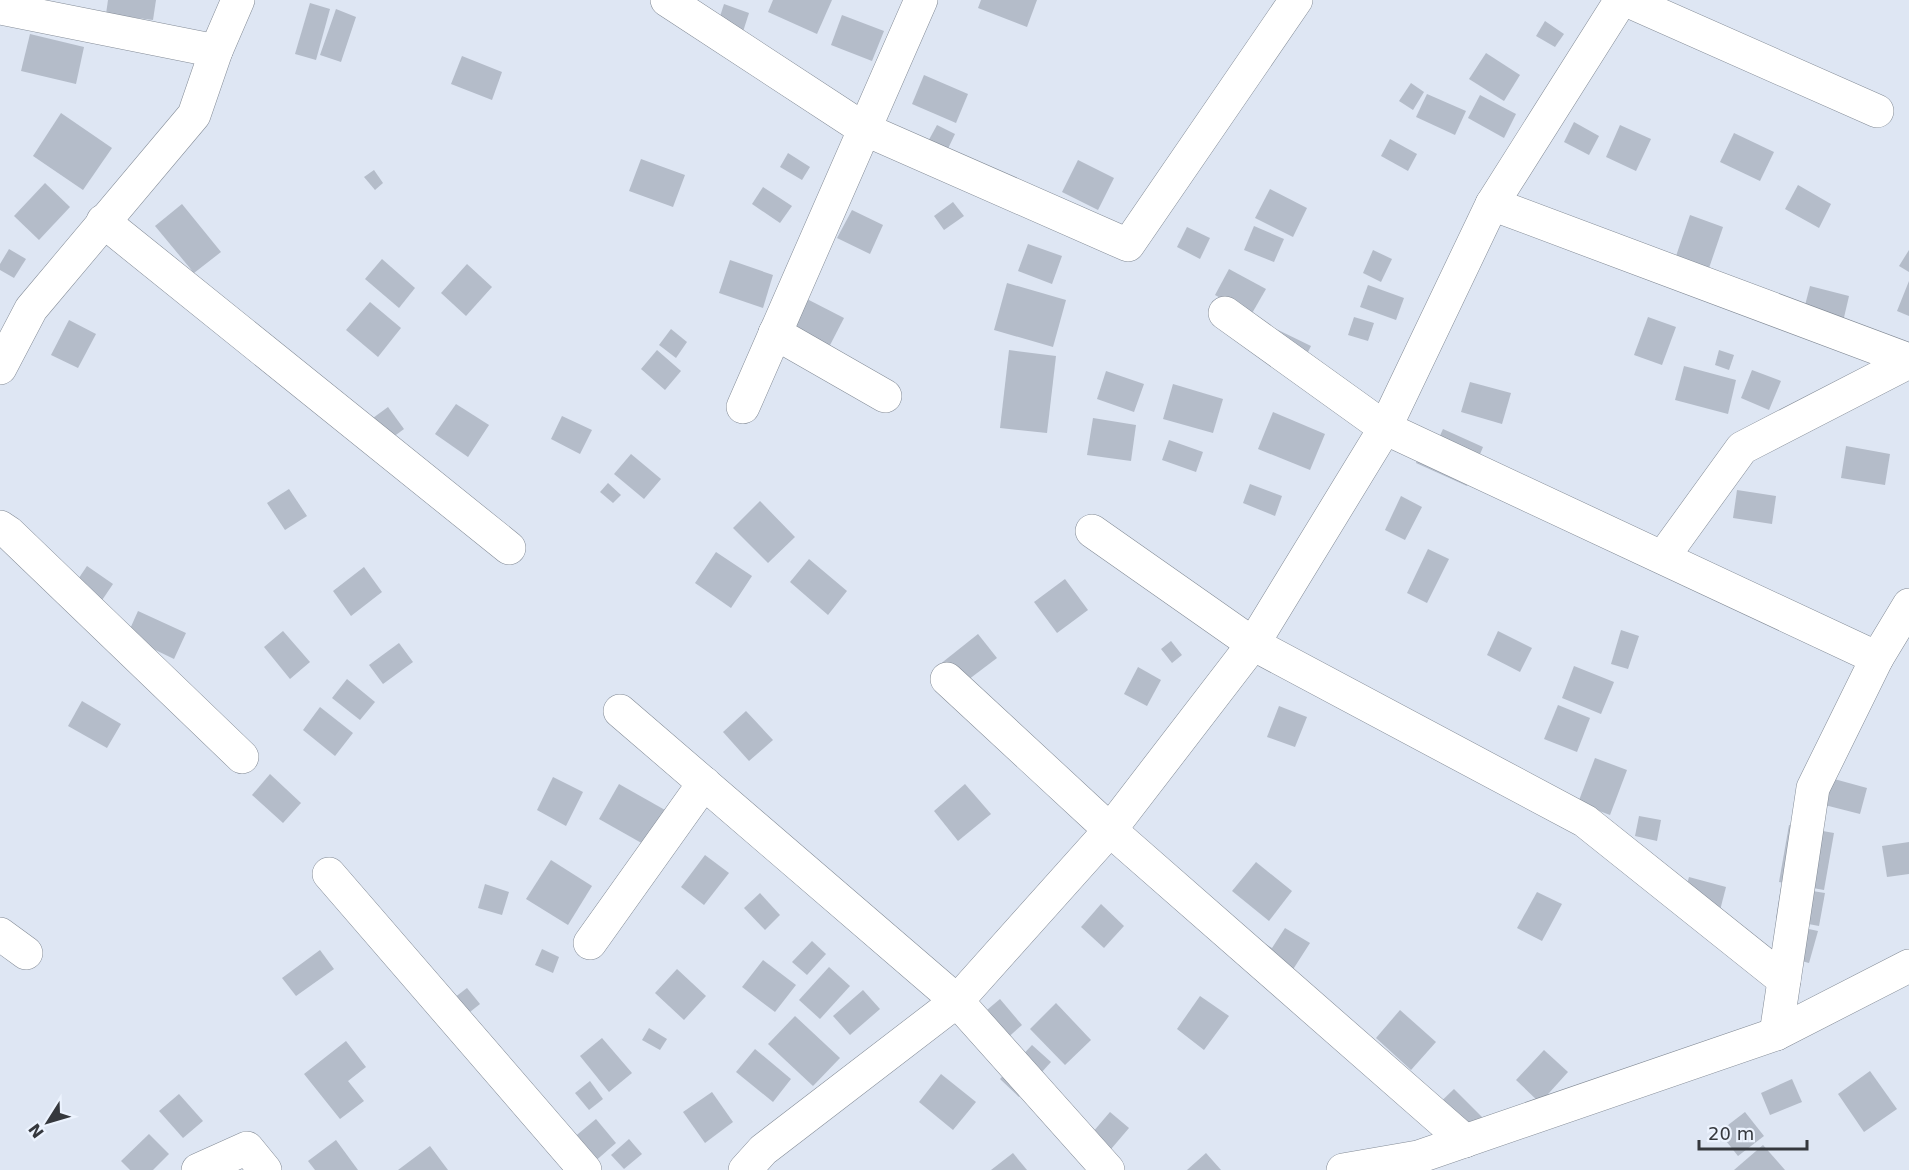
<svg xmlns="http://www.w3.org/2000/svg" width="1909" height="1170" font-family="'DejaVu Sans',sans-serif">
<rect width="100%" height="100%" fill="#dee6f3"/>
<g fill="#b4bcc9">
<polygon points="108,0 156,0 153,20 106,14"/>
<polygon points="773,0 832,0 817,34 768,12"/>
<polygon points="981,0 1037,0 1027,27 978,8"/>
<polygon points="310,3 330,9 316,60 295,54"/>
<polygon points="724,4 749,13 740,41 715,32"/>
<polygon points="336,9 356,17 341,62 320,55"/>
<polygon points="842,15 884,31 872,61 831,45"/>
<polygon points="1545,21 1564,34 1555,47 1536,36"/>
<polygon points="30,34 84,47 76,84 21,71"/>
<polygon points="1486,53 1520,75 1504,101 1469,79"/>
<polygon points="462,56 502,72 492,100 451,84"/>
<polygon points="924,75 968,94 956,123 912,104"/>
<polygon points="1411,83 1424,92 1413,110 1399,101"/>
<polygon points="1427,94 1466,111 1455,135 1416,117"/>
<polygon points="1480,95 1516,114 1504,138 1468,118"/>
<polygon points="61,113 112,148 83,190 33,156"/>
<polygon points="1574,122 1599,136 1589,155 1564,142"/>
<polygon points="937,125 955,134 944,157 925,147"/>
<polygon points="1620,125 1651,139 1636,171 1606,157"/>
<polygon points="1734,133 1774,152 1760,181 1720,162"/>
<polygon points="1390,139 1417,154 1408,171 1381,156"/>
<polygon points="788,153 810,167 802,180 780,167"/>
<polygon points="641,159 685,175 673,207 629,191"/>
<polygon points="1078,160 1114,178 1098,210 1062,192"/>
<polygon points="374,170 383,183 375,190 364,177"/>
<polygon points="45,183 70,207 39,240 14,216"/>
<polygon points="1798,185 1831,204 1819,228 1785,209"/>
<polygon points="763,187 792,206 780,223 752,204"/>
<polygon points="1270,189 1307,208 1293,237 1255,218"/>
<polygon points="953,202 964,216 944,230 934,216"/>
<polygon points="182,204 221,252 194,273 155,226"/>
<polygon points="852,210 883,225 870,254 837,238"/>
<polygon points="1690,215 1723,227 1708,271 1675,259"/>
<polygon points="1254,226 1284,239 1274,262 1244,250"/>
<polygon points="1187,227 1210,238 1200,259 1177,247"/>
<polygon points="1028,244 1062,256 1052,284 1018,271"/>
<polygon points="9,249 26,259 14,278 0,270 0,264"/>
<polygon points="1373,250 1392,259 1381,282 1363,273"/>
<polygon points="1909,250 1909,272 1899,266"/>
<polygon points="382,259 415,288 399,308 365,279"/>
<polygon points="730,260 773,275 763,308 719,293"/>
<polygon points="467,264 492,287 466,316 441,293"/>
<polygon points="1229,269 1266,289 1251,315 1215,295"/>
<polygon points="1909,281 1909,316 1897,311"/>
<polygon points="1007,283 1066,300 1053,347 994,330"/>
<polygon points="1368,285 1404,298 1396,320 1360,307"/>
<polygon points="1810,286 1849,296 1842,326 1802,317"/>
<polygon points="807,299 844,318 828,349 791,330"/>
<polygon points="370,302 401,328 378,357 346,330"/>
<polygon points="1354,317 1374,323 1368,341 1348,335"/>
<polygon points="1648,317 1676,327 1662,365 1634,355"/>
<polygon points="69,320 96,334 78,368 51,355"/>
<polygon points="1274,328 1311,346 1302,364"/>
<polygon points="671,329 687,342 676,358 659,345"/>
<polygon points="657,350 681,371 665,390 641,369"/>
<polygon points="1009,350 1056,356 1047,433 1000,428"/>
<polygon points="1719,350 1734,355 1729,370 1715,365"/>
<polygon points="1684,366 1736,380 1728,414 1675,400"/>
<polygon points="1752,370 1781,381 1769,410 1741,398"/>
<polygon points="1106,371 1144,384 1134,412 1097,399"/>
<polygon points="1470,382 1511,393 1502,424 1461,412"/>
<polygon points="1173,384 1223,399 1213,433 1163,419"/>
<polygon points="456,404 489,425 468,457 435,434"/>
<polygon points="388,407 404,429 389,440 373,418"/>
<polygon points="1273,412 1325,434 1310,470 1258,449"/>
<polygon points="562,416 592,430 580,454 551,439"/>
<polygon points="1093,418 1136,425 1131,461 1087,455"/>
<polygon points="1443,429 1483,447 1467,486 1416,463 1427,436 1438,440"/>
<polygon points="1169,440 1203,452 1196,472 1162,460"/>
<polygon points="1846,446 1890,454 1885,485 1841,478"/>
<polygon points="631,454 661,479 644,499 614,474"/>
<polygon points="608,483 621,495 613,503 600,492"/>
<polygon points="1250,484 1282,496 1275,516 1243,503"/>
<polygon points="289,489 307,516 285,530 267,503"/>
<polygon points="1737,490 1776,496 1772,524 1733,518"/>
<polygon points="1401,496 1422,507 1405,540 1385,530"/>
<polygon points="760,501 795,537 768,563 733,528"/>
<polygon points="1428,549 1449,559 1427,603 1407,593"/>
<polygon points="716,552 752,576 731,608 695,583"/>
<polygon points="809,559 847,591 828,615 790,582"/>
<polygon points="87,566 113,584 90,618 64,600"/>
<polygon points="364,567 382,592 351,616 333,591"/>
<polygon points="1065,579 1088,610 1057,633 1034,602"/>
<polygon points="138,611 186,633 174,659 145,645 121,649"/>
<polygon points="1621,630 1639,636 1628,669 1611,664"/>
<polygon points="283,631 310,662 290,679 264,647"/>
<polygon points="1498,631 1532,648 1520,672 1487,655"/>
<polygon points="978,634 997,658 952,692 934,669"/>
<polygon points="1171,641 1182,655 1172,663 1161,649"/>
<polygon points="399,643 413,662 383,684 369,665"/>
<polygon points="1574,666 1614,682 1601,714 1562,698"/>
<polygon points="1138,667 1161,680 1147,706 1124,694"/>
<polygon points="347,679 375,702 360,720 332,698"/>
<polygon points="82,701 121,724 107,748 68,726"/>
<polygon points="1558,705 1590,718 1577,752 1544,739"/>
<polygon points="1279,706 1307,717 1295,747 1267,737"/>
<polygon points="320,707 353,733 335,756 303,730"/>
<polygon points="746,711 773,740 749,761 723,732"/>
<polygon points="1595,758 1627,770 1610,815 1578,803"/>
<polygon points="270,774 301,803 283,823 252,795"/>
<polygon points="1816,774 1867,788 1860,814 1809,801"/>
<polygon points="553,777 583,792 566,826 537,810"/>
<polygon points="619,784 665,810 645,845 599,819"/>
<polygon points="965,784 991,814 958,841 934,811"/>
<polygon points="1639,816 1661,820 1657,841 1635,836"/>
<polygon points="1789,825 1834,833 1824,890 1779,882"/>
<polygon points="1909,842 1909,874 1887,877 1882,846"/>
<polygon points="705,855 729,873 704,905 681,887"/>
<polygon points="551,860 592,886 568,925 526,899"/>
<polygon points="1256,862 1292,891 1269,921 1232,891"/>
<polygon points="1689,877 1726,887 1718,918 1681,907"/>
<polygon points="485,884 509,892 502,915 478,908"/>
<polygon points="1781,886 1825,893 1819,926 1776,918"/>
<polygon points="1537,892 1562,904 1542,941 1517,928"/>
<polygon points="760,893 780,915 765,930 744,908"/>
<polygon points="1101,904 1124,926 1104,948 1081,927"/>
<polygon points="1795,926 1818,931 1809,963 1786,957"/>
<polygon points="1285,928 1310,943 1283,985 1259,940 1272,948"/>
<polygon points="812,941 826,954 807,975 792,962"/>
<polygon points="542,949 559,957 553,973 535,965"/>
<polygon points="320,950 334,969 296,996 282,978"/>
<polygon points="763,960 796,985 775,1012 742,987"/>
<polygon points="829,967 850,986 820,1019 799,1000"/>
<polygon points="677,969 706,996 684,1020 655,993"/>
<polygon points="467,988 480,1004 451,1027 437,1011"/>
<polygon points="863,990 880,1009 850,1035 833,1016"/>
<polygon points="1200,996 1229,1016 1204,1050 1177,1029"/>
<polygon points="1000,999 1022,1025 1003,1042 981,1015"/>
<polygon points="1056,1003 1091,1040 1065,1065 1030,1029"/>
<polygon points="1400,1010 1436,1042 1411,1070 1376,1038"/>
<polygon points="795,1016 840,1058 813,1086 768,1044"/>
<polygon points="649,1028 667,1039 660,1050 642,1040"/>
<polygon points="602,1038 632,1073 609,1092 580,1056"/>
<polygon points="346,1041 366,1067 348,1081 364,1101 340,1119 304,1074"/>
<polygon points="1032,1045 1051,1062 1019,1097 1000,1079"/>
<polygon points="755,1049 791,1079 773,1102 736,1072"/>
<polygon points="1544,1050 1568,1072 1540,1103 1516,1080"/>
<polygon points="1870,1071 1897,1109 1864,1132 1838,1094"/>
<polygon points="941,1074 976,1102 953,1130 919,1102"/>
<polygon points="1792,1079 1802,1102 1770,1115 1761,1093"/>
<polygon points="590,1081 603,1099 589,1110 575,1093"/>
<polygon points="1454,1089 1483,1118 1458,1144 1428,1114"/>
<polygon points="712,1092 733,1122 705,1143 683,1112"/>
<polygon points="179,1094 203,1121 183,1138 159,1111"/>
<polygon points="1110,1112 1129,1128 1100,1162 1081,1146"/>
<polygon points="1745,1112 1764,1136 1738,1156 1719,1132"/>
<polygon points="596,1119 616,1143 585,1170 560,1149"/>
<polygon points="149,1134 169,1154 153,1170 130,1170 121,1161"/>
<polygon points="629,1139 642,1154 624,1169 611,1155"/>
<polygon points="336,1140 358,1170 315,1170 308,1161"/>
<polygon points="1763,1145 1785,1170 1734,1170"/>
<polygon points="430,1146 448,1170 398,1170"/>
<polygon points="1013,1153 1027,1170 991,1170"/>
<polygon points="1206,1153 1221,1170 1187,1170"/>
</g>
<g fill="none" stroke-linecap="round" stroke-linejoin="round">
<g stroke="#838b96" stroke-width="34">
<g id="minor">
<polyline points="667,0 864,129 1128,245 1296,0"/>
<polyline points="1626,0 1877,111"/>
<polyline points="0,8 216,51"/>
<polyline points="1492,204 1909,360"/>
<polyline points="103,221 509,548"/>
<polyline points="1225,313 1385,428 1877,658"/>
<polyline points="775,333 885,396"/>
<polyline points="0,368 31,309 194,115 216,51 238,0"/>
<polyline points="743,407 921,0"/>
<polyline points="0,527 9,533 242,757"/>
<polyline points="1092,531 1253,644 1585,821 1784,980"/>
<polyline points="1663,557 1742,448 1909,362"/>
<polyline points="947,679 1110,830 1465,1141"/>
<polyline points="620,711 957,1001 1108,1170"/>
<polyline points="329,874 585,1170"/>
<polyline points="0,934 26,953"/>
<polyline points="590,943 704,783"/>
<polyline points="1776,1034 1813,788 1877,658 1909,605"/>
<polyline points="198,1170 247,1148 265,1170"/>
<polyline points="745,1170 763,1150 957,1001 1110,830 1253,644 1385,428 1492,204 1621,0"/>
<polyline points="1343,1170 1418,1157 1776,1034 1909,966"/>
</g>
</g>
<use href="#minor" stroke="#fff" stroke-width="33"/>
</g>
<g transform="translate(48 1122) rotate(233)" stroke="#ecf3fe" stroke-width="4.5" paint-order="stroke">
<path d="M0-4.5L10 22L0 15L-10 22Z" fill="#35383d"/>
<text y="-9" font-size="16" font-weight="bold" text-anchor="middle" fill="#35383d">N</text>
</g>
<path d="M1699 1140v9h108v-9" fill="none" stroke="#35383d" stroke-width="3"/>
<text x="1708" y="1140" font-size="18" fill="#35383d" stroke="#ecf3fe" stroke-width="4.5" paint-order="stroke">20 m</text>
</svg>
